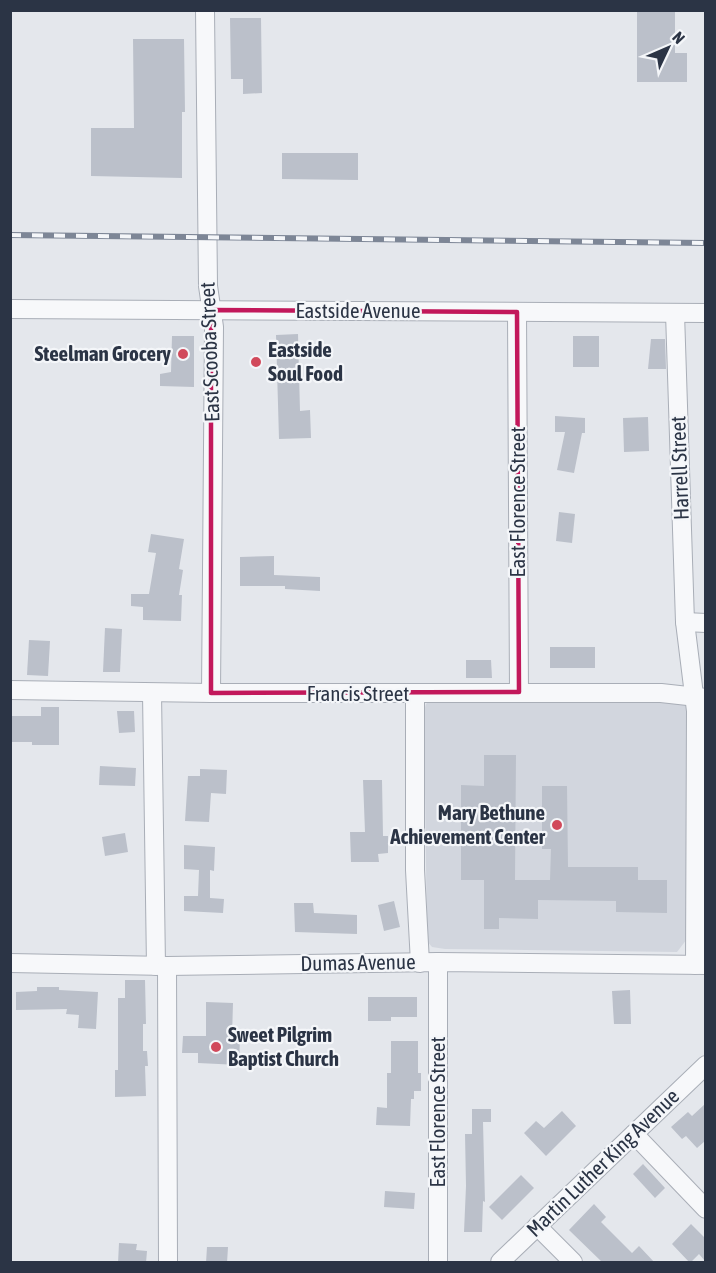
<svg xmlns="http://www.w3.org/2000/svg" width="716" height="1273" font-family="'Asap Condensed',sans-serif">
<rect width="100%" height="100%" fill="#e4e7ec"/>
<polygon fill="#d2d6de" points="618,698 688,703 687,939 677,952 445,949 432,947 427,941 424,711 426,704 430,700"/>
<g fill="#bbc0ca">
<polygon points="637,10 675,10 675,53 687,53 687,82 637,82"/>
<polygon points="230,18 261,18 262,93 243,94 243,79 231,79"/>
<polygon points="133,39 184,39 185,112 182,112 182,178 91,176 91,128 134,128"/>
<polygon points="282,153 358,153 358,180 282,179"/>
<polygon points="298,334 300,411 310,410 311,438 279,439 276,335"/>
<polygon points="172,336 194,336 194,387 160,386 160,374 171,372"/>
<rect x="573" y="336" width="26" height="31"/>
<polygon points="651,339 665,339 666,369 648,369"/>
<polygon points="555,416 585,418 585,433 582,433 574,473 557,470 565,432 555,432"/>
<polygon points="648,417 649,451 624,452 623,418"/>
<polygon points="559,512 575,514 572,543 556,541"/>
<polygon points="151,534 184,539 179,569 183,570 179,595 182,595 181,621 143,620 143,607 131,606 131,594 149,594 156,553 148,552"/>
<polygon points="274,556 274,575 320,577 320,591 285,589 285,586 240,586 240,557"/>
<polygon points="105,628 122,629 120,672 103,672"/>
<polygon points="29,640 50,641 48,676 27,675"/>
<rect x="550" y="647" width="45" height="21"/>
<polygon points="466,660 491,660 492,678 466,678"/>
<polygon points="41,707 59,707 59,745 32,745 32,742 10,742 10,716 41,716"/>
<polygon points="117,711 134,711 135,732 119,733"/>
<polygon points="484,755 516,755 515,880 550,880 551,849 542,849 542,786 567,786 568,867 638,867 638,880 667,880 667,913 616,912 616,901 538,900 538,919 499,918 499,929 484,929 484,880 461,880 461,785 484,786"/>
<polygon points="100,766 136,768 135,786 99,785"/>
<polygon points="200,769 227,770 226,794 211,793 209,822 185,821 188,776 200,776"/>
<polygon points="363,780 382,780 383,836 388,836 388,853 378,854 379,862 351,862 350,832 365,832"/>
<polygon points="125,833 128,852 105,856 102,837"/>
<polygon points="184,845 215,847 214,871 210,870 210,898 224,899 223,913 184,911 184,896 198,896 199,870 184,869"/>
<polygon points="394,901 400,927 384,931 378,905"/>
<polygon points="294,903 313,903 314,913 357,915 357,934 295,932"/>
<polygon points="125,980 145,980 146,1024 143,1024 143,1051 147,1051 148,1066 145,1066 146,1096 115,1097 115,1070 118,1070 118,998 125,998"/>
<polygon points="37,987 59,987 59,990 98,992 96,1029 78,1028 79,1015 66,1014 67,1009 16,1010 16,992 37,991"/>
<polygon points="630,990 631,1024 614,1024 612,991"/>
<polygon points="368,997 417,997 417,1017 391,1017 391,1021 368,1021"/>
<polygon points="206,1002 233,1003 232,1037 240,1038 239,1065 198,1063 198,1053 182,1053 183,1036 206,1036"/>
<polygon points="391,1041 418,1041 418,1073 421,1073 421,1091 414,1091 414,1099 411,1099 410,1126 376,1125 377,1107 387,1108 387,1073 391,1073"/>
<polygon points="705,1104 705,1141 697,1148 686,1136 682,1139 671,1127 688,1112 692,1116"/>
<polygon points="472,1109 491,1109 491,1122 483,1122 485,1202 483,1201 482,1232 464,1232 466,1186 465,1134 472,1134"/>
<polygon points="562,1111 576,1126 546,1156 524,1133 536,1121 544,1128"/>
<polygon points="643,1164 665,1188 655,1198 633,1174"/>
<polygon points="521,1175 534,1188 502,1220 489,1207"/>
<polygon points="385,1191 415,1193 414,1209 384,1207"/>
<polygon points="594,1204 606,1217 601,1222 632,1253 639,1246 655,1263 603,1263 569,1230"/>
<polygon points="691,1224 705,1238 705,1261 699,1254 690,1263 672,1244"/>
<polygon points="119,1243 137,1244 136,1250 147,1251 146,1263 118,1263"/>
<polygon points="207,1247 228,1247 227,1263 206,1263"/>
</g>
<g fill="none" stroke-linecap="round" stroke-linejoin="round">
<g stroke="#a9aeb7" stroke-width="20">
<g id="minor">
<polyline points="205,10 208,286 214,327 211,693"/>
<polyline points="10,309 706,313"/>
<polyline points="517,312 519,692"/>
<polyline points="675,313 685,622 696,711 695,965"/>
<polyline points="685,622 706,623"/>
<polyline points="10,690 211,693 661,693 706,698"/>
<polyline points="152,693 156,966"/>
<polyline points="415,694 415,870 420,963"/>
<polyline points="438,962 438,1262"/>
<polyline points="10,963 167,966 438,962 706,965"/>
<polyline points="167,966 168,1262"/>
<polyline points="634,1134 706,1209"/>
<polyline points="537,1226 573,1262"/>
<polyline points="500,1262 706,1065"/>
</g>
</g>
<use href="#minor" stroke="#f7f8fa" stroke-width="18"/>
<g stroke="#7d8696" stroke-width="6">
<polyline id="rail" points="10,235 706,243"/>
</g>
<use href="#rail" stroke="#f4f6f9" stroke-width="4" stroke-dasharray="11" stroke-linecap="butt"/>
</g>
<path fill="none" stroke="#c2185b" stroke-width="4.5" stroke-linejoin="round" d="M211 310 517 312 519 692 211 693Z"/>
<g fill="#d1495b" stroke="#f4f6f9" stroke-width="2">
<circle cx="183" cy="354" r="6"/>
<circle cx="256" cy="362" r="6"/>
<circle cx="557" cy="825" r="6"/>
<circle cx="216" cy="1047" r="6"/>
</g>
<g text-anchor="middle" stroke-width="4.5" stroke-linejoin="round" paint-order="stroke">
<g font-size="21" fill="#2b3445" stroke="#f4f6f9">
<text x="358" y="318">Eastside Avenue</text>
<text transform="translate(210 352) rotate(-92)" y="7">East Scooba Street</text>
<text transform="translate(680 468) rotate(-92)" y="7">Harrell Street</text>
<text transform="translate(518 502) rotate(-90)" y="7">East Florence Street</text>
<text x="358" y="701">Francis Street</text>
<text transform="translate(358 963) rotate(-1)" y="7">Dumas Avenue</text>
<text transform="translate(438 1112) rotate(-90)" y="7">East Florence Street</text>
<text transform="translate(603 1163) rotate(-44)" y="7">Martin Luther King Avenue</text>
</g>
<g font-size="21" font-weight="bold" fill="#2b3445" stroke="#f4f6f9" text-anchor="start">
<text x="268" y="357">Eastside<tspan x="268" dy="24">Soul Food</tspan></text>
<text x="171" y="361" text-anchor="end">Steelman Grocery</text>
<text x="545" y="820" text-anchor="end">Mary Bethune<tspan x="545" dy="24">Achievement Center</tspan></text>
<text x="228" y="1042">Sweet Pilgrim<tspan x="228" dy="24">Baptist Church</tspan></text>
</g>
</g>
<rect width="716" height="1273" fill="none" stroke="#2b3445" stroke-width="24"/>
<g transform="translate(668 48) rotate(46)" stroke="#f4f6f9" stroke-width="4.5" paint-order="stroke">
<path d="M0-4.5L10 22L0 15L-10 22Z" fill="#2b3445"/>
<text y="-9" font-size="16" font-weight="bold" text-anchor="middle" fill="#2b3445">N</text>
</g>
</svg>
